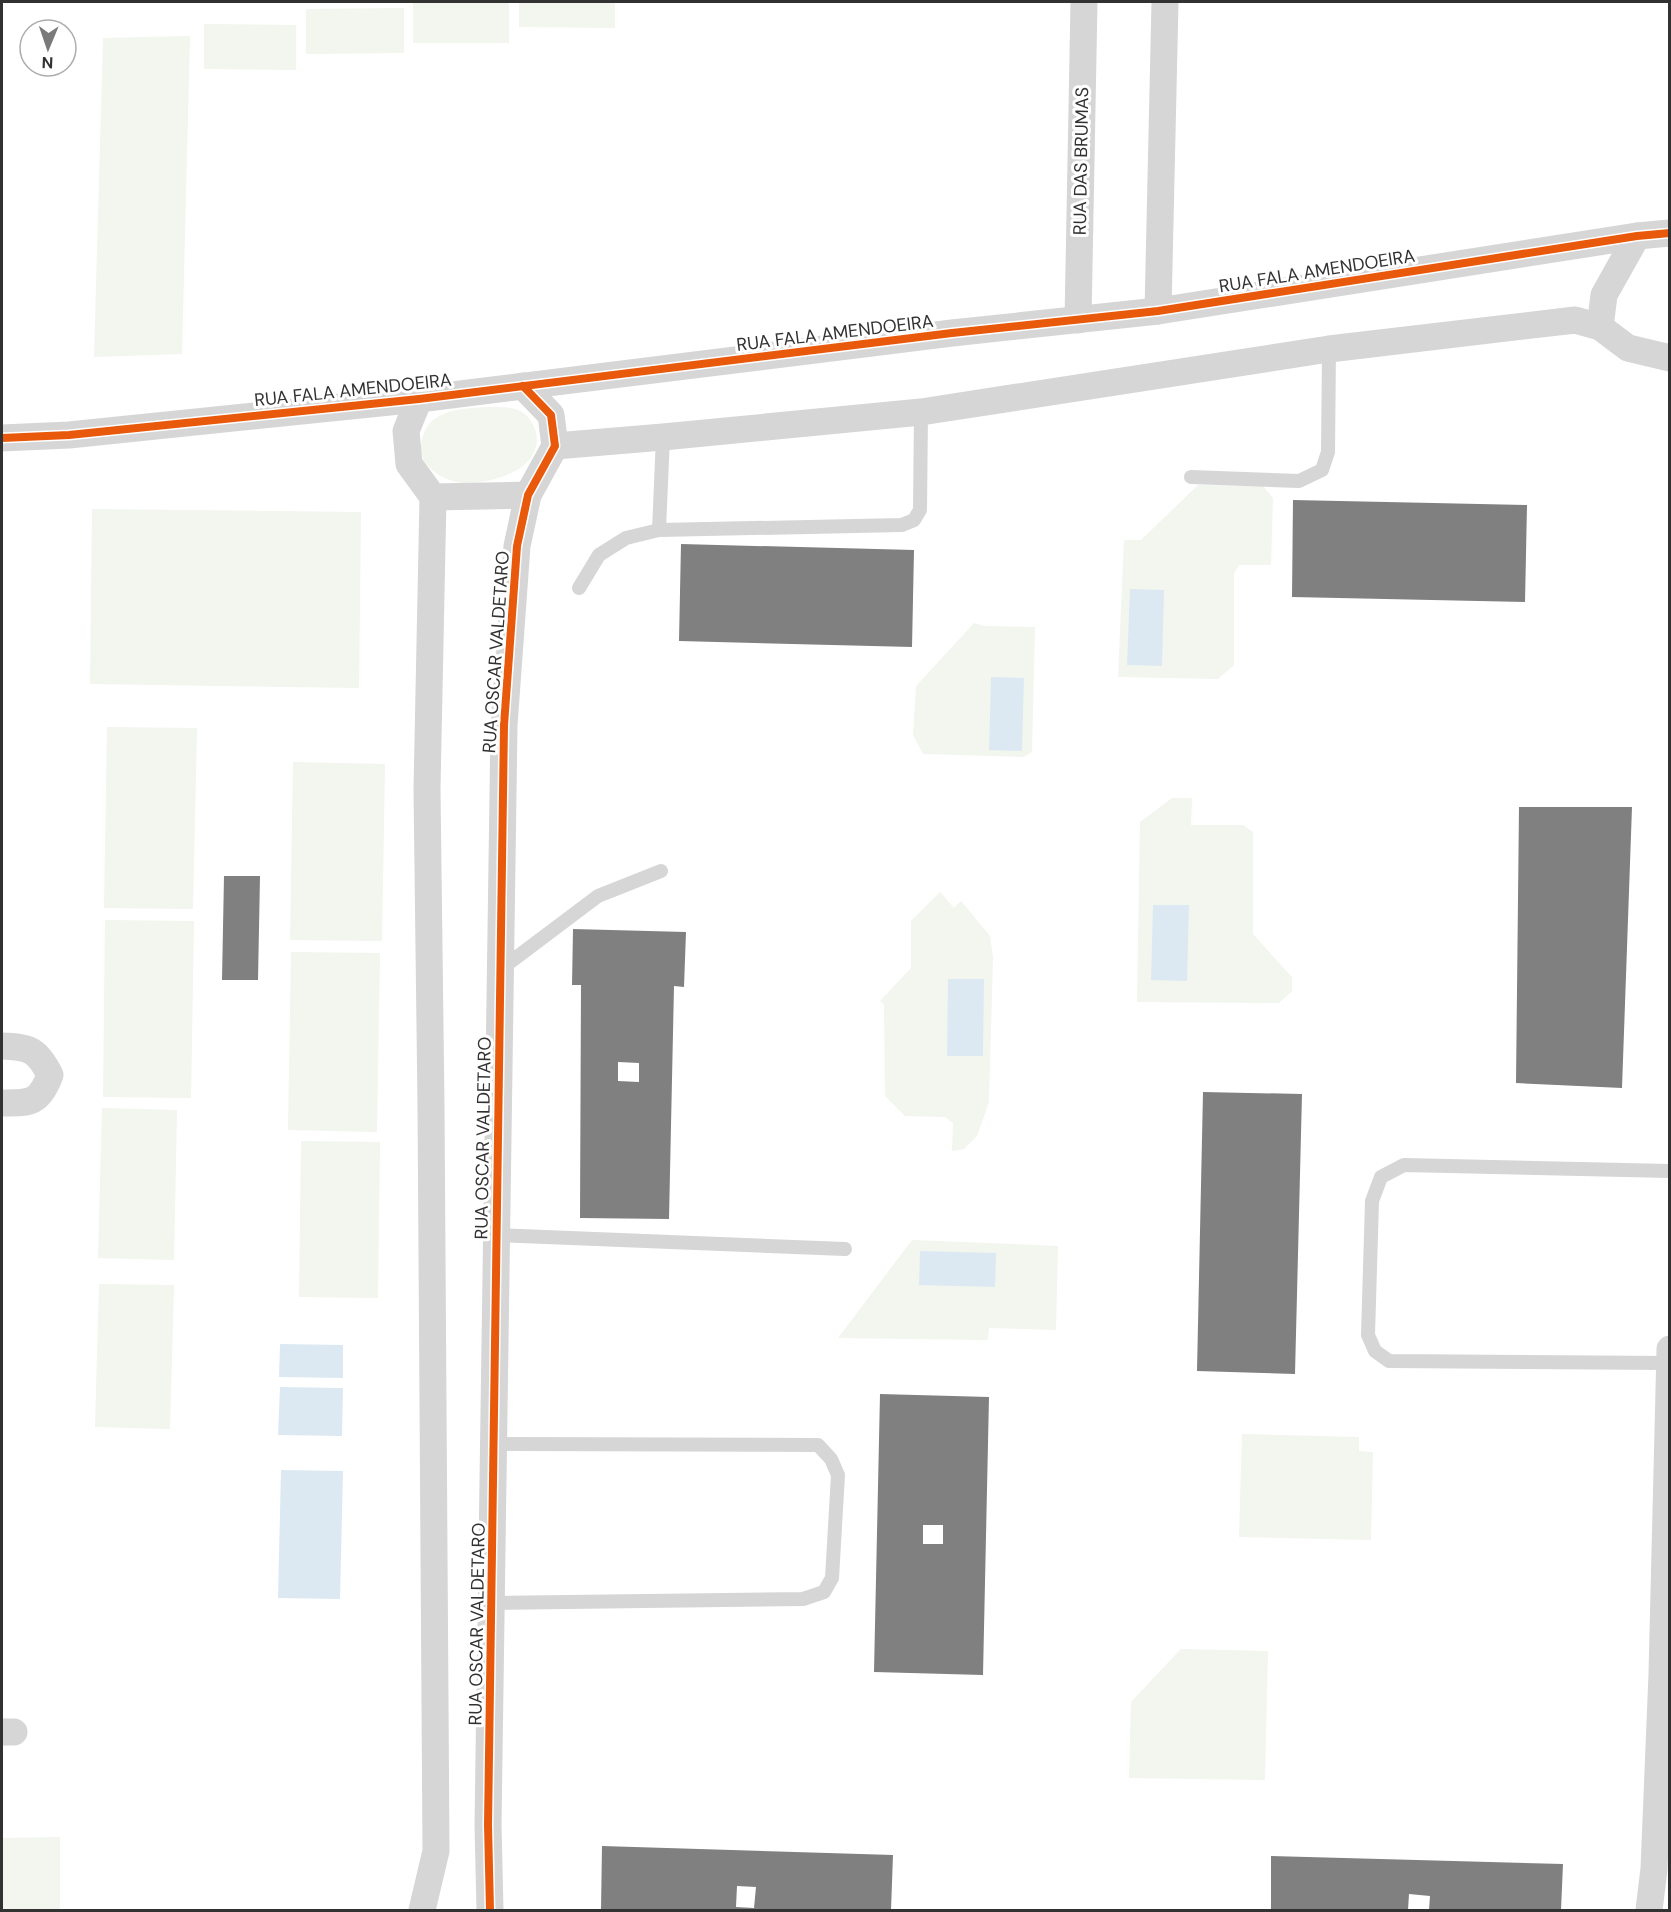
<svg xmlns="http://www.w3.org/2000/svg" width="1671" height="1912" font-family="'DM Sans',sans-serif">
<rect width="100%" height="100%" fill="#fff"/>
<g fill="#f2f6ee">
<rect x="413" y="2" width="96" height="41"/>
<polygon points="519,2 615,2 615,28 519,27"/>
<polygon points="404,8 404,53 306,54 306,9"/>
<polygon points="204,24 296,25 296,70 204,69"/>
<polygon points="190,36 182,354 94,357 103,38"/>
<path d="M490 407C501 407 512 406 522 412 538 422 542 446 529 460 515 477 477 486 456 482 444 479 428 470 423 459 418 447 423 428 433 420 449 408 471 408 490 407Z"/>
<polygon points="1198,485 1263,486 1273,498 1271,565 1239,565 1234,574 1234,665 1218,679 1118,677 1124,540 1141,540"/>
<polygon points="92,509 361,512 359,688 90,684"/>
<polygon points="974,623 985,626 1035,627 1032,752 1024,757 923,754 913,735 916,686"/>
<polygon points="107,727 197,728 193,909 104,908"/>
<polygon points="293,762 385,764 382,941 290,940"/>
<polygon points="1172,798 1192,798 1191,825 1243,825 1253,832 1253,934 1292,977 1292,991 1279,1003 1137,1002 1140,822"/>
<polygon points="940,892 954,908 961,901 990,936 993,957 989,1102 977,1136 964,1149 952,1151 953,1123 945,1117 905,1116 885,1096 884,1005 880,1001 911,968 911,921"/>
<polygon points="105,920 194,921 191,1098 103,1097"/>
<polygon points="291,952 380,953 377,1132 288,1130"/>
<polygon points="102,1108 177,1110 174,1260 98,1258"/>
<polygon points="301,1141 380,1142 378,1298 299,1297"/>
<polygon points="912,1240 1058,1246 1056,1330 989,1328 988,1340 838,1338"/>
<polygon points="99,1284 174,1285 170,1429 95,1427"/>
<polygon points="1242,1434 1359,1437 1359,1451 1373,1452 1371,1540 1239,1537"/>
<polygon points="1181,1649 1268,1651 1265,1780 1129,1778 1131,1702"/>
<polygon points="60,1837 60,1910 2,1910 2,1838"/>
</g>
<g fill="#dde9f2">
<polygon points="1130,589 1164,590 1162,666 1127,665"/>
<polygon points="991,677 1024,678 1022,751 989,750"/>
<polygon points="1153,905 1189,905 1187,981 1151,980"/>
<polygon points="948,979 984,979 983,1056 947,1056"/>
<polygon points="920,1251 996,1253 995,1287 919,1285"/>
<polygon points="280,1344 343,1345 343,1378 279,1377"/>
<polygon points="280,1387 343,1388 342,1436 278,1435"/>
<polygon points="281,1470 343,1471 340,1599 278,1598"/>
</g>
<g fill="#808080" fill-rule="evenodd">
<polygon points="1293,500 1527,505 1525,602 1292,597"/>
<polygon points="681,544 914,550 912,647 679,641"/>
<polygon points="1519,807 1632,807 1622,1088 1516,1083"/>
<polygon points="224,876 260,876 258,980 222,980"/>
<path d="M573 929 686 932 684 987 674 986 669 1219 580 1218 581 985H572ZM618 1062 639 1063V1082L618 1081Z"/>
<polygon points="1203,1092 1302,1094 1295,1374 1197,1371"/>
<path d="M880 1394 989 1397 983 1675 874 1672ZM923 1525H943V1544H923Z"/>
<path d="M602 1846 893 1855 891 1910H601ZM737 1886 756 1887 754 1908 736 1907Z"/>
<polygon points="1271,1856 1563,1864 1561,1910 1429,1910 1430,1896 1409,1894 1408,1910 1271,1910"/>
</g>
<g fill="none" stroke-linecap="round" stroke-linejoin="round">
<g stroke="#d6d6d6" stroke-width="14">
<polyline points="1191,477 1299,481 1322,470 1328,452 1329,349"/>
<polyline points="659,530 663,437"/>
<polyline points="579,588 599,555 626,538 659,530 902,525 914,520 920,510 921,412"/>
<polyline points="501,969 598,896 661,871"/>
<polyline points="497,1235 845,1249"/>
<polyline points="1669,1363 1389,1361 1375,1351 1368,1335 1372,1201 1381,1177 1404,1165 1670,1171"/>
<polyline points="492,1603 803,1599 824,1592 832,1578 838,1475 831,1459 818,1445 495,1444"/>
</g>
<g stroke="#d6d6d6" stroke-width="27">
<polyline points="1158,311 1165,2"/>
<polyline points="1078,320 1084,2"/>
<polyline points="1600,327 1604,295 1637,236"/>
<polyline points="419,399 406,431 409,464 433,497 427,789 431,1106 436,1851 422,1910"/>
<polyline points="2,438 69,435 419,399 952,333 1158,311 1637,236 1670,233"/>
<polyline points="555,446 663,437 921,412 1329,349 1575,320 1600,327 1628,348 1670,358"/>
<polyline points="433,497 528,495"/>
<path d="M2 1046C29 1047 37 1049 50 1075 39 1104 30 1103 2 1103"/>
<polyline points="2,1732 14,1732"/>
<polyline points="490,1910 488,1825 504,725 517,546 528,495 555,446 551,415 523,386"/>
<polyline points="1649,1910 1654,1869 1662,1674 1670,1349"/>
</g>
<g stroke="#fff" stroke-width="11">
<g id="cycleway">
<polyline points="2,438 69,435 419,399 952,333 1158,311 1637,236 1670,233"/>
<polyline points="490,1910 488,1825 504,725 517,546 528,495 555,446 551,415 523,386"/>
</g>
</g>
<use href="#cycleway" stroke="#e8590c" stroke-width="8"/>
</g>
<g text-anchor="middle" stroke-width="6" stroke-linejoin="round" paint-order="stroke">
<g font-size="18" fill="#323232" stroke="#fff">
<text transform="translate(1081 161) rotate(-89)" y="6">RUA DAS BRUMAS</text>
<text transform="translate(1317 271) rotate(-9)" y="6">RUA FALA AMENDOEIRA</text>
<text transform="translate(835 333) rotate(-7)" y="6">RUA FALA AMENDOEIRA</text>
<text transform="translate(353 390) rotate(-6)" y="6">RUA FALA AMENDOEIRA</text>
<text transform="translate(496 652) rotate(-86)" y="6">RUA OSCAR VALDETARO</text>
<text transform="translate(483 1138) rotate(-89)" y="6">RUA OSCAR VALDETARO</text>
<text transform="translate(477 1624) rotate(-89)" y="6">RUA OSCAR VALDETARO</text>
</g>
</g>
<rect width="1671" height="1912" fill="none" stroke="#323232" stroke-width="6"/>
<g transform="translate(48 48) rotate(182)"><circle r="28" fill="#ffffff" stroke="#adadad" stroke-width="1.5"/>
<path d="M0-4.5L10 22L0 15L-10 22Z" fill="#7a7a7a"/>
<text y="-9" font-size="16" font-weight="bold" text-anchor="middle" fill="#323232">N</text>
</g>
</svg>
